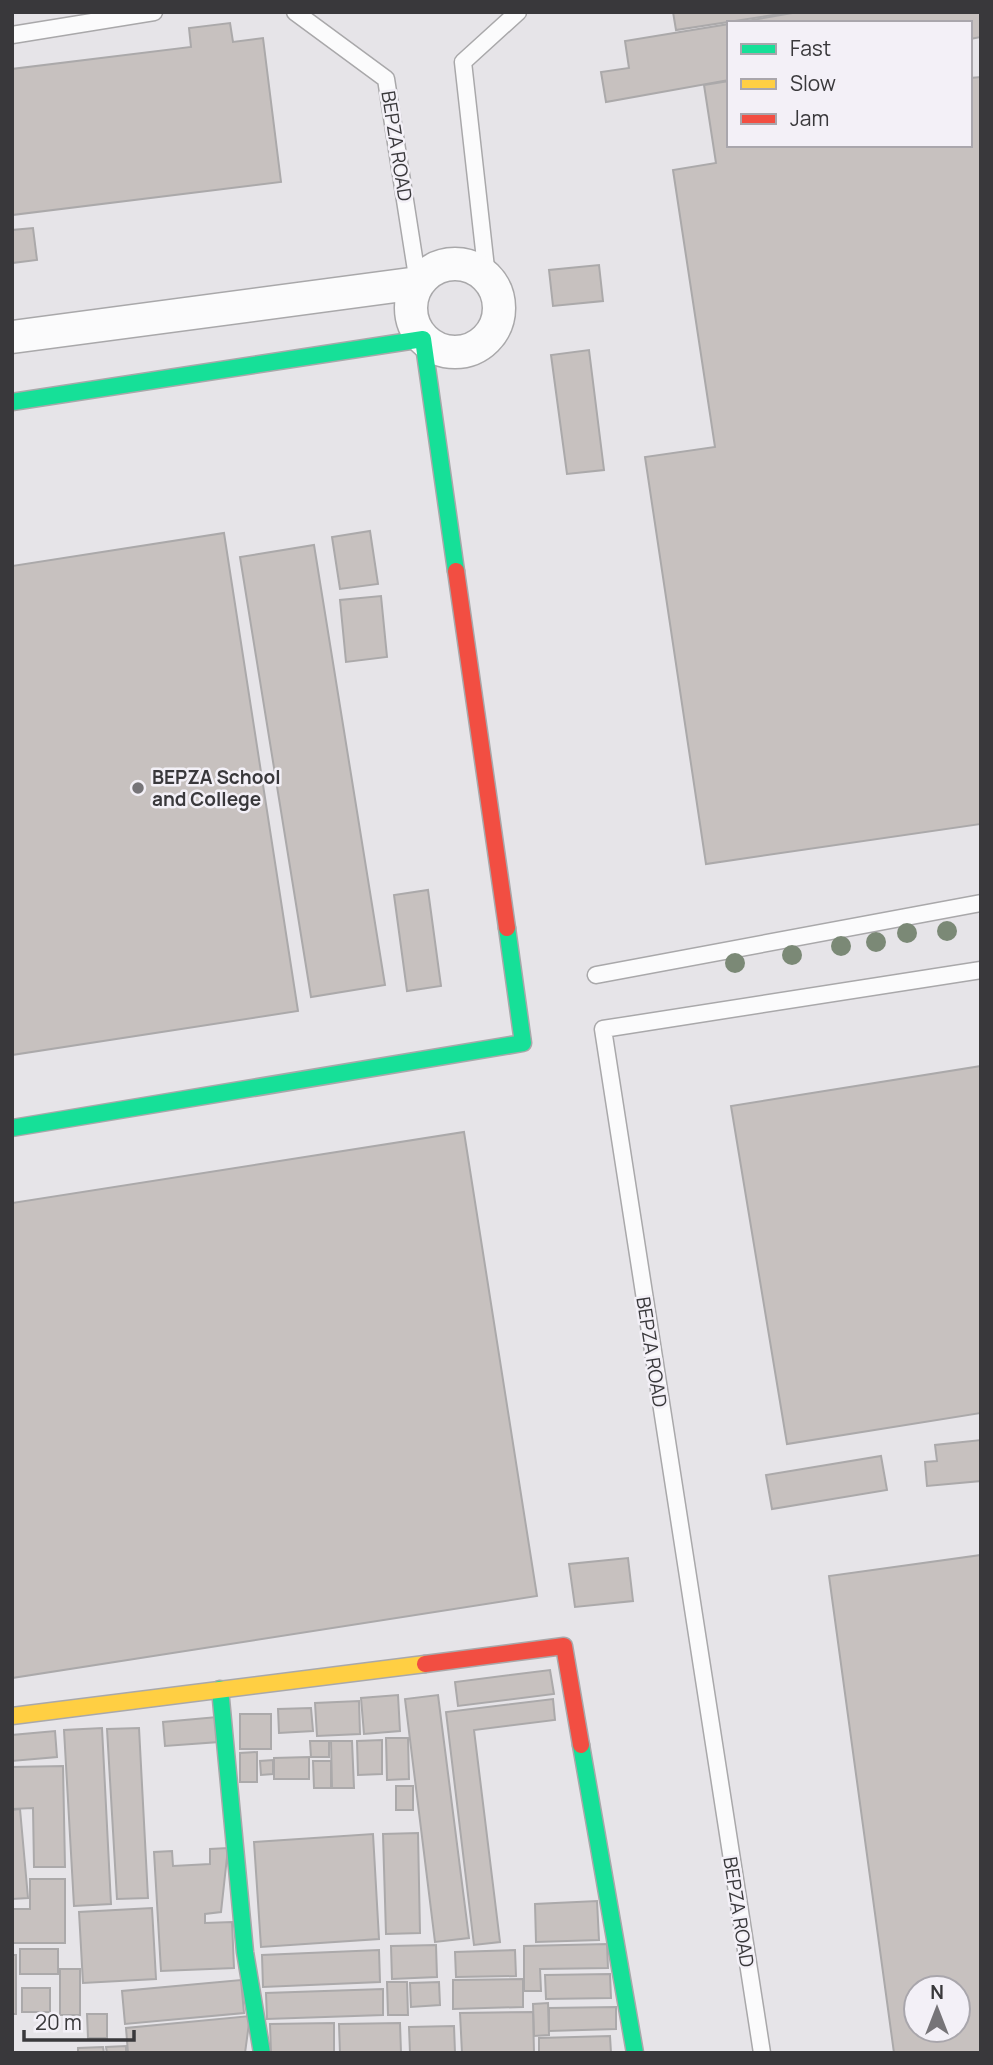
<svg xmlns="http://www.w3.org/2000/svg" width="993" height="2065" font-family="Manrope,sans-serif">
<rect width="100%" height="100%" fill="#e6e4e8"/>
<g fill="#c7c1bf" stroke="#aba9aa" stroke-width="2" fill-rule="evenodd">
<polygon points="673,12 786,12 786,13 676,30"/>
<polygon points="798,12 981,12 981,37 970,39 970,23 735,23"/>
<polygon points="230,23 233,42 263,38 281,182 12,215 12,69 191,47 189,28"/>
<polygon points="729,24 729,80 606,102 601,72 629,68 625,41"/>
<polygon points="981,77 981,824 706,864 645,457 715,447 673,170 716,163 704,85 729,81 729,145 970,145 970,78"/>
<polygon points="33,228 37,260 12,263 12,230"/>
<polygon points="599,265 603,301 553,306 549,270"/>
<polygon points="589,350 604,470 567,474 551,355"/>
<polygon points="370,531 378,584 340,589 332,537"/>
<polygon points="224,533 298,1011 12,1055 12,566"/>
<polygon points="314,545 385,985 311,997 240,557"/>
<polygon points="381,596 387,657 346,662 340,600"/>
<polygon points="428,890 441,986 407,991 394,895"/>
<polygon points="981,1066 981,1413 787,1444 731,1106"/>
<polygon points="464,1132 537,1596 12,1678 12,1203"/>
<polygon points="981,1440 981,1481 927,1486 925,1462 937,1461 935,1445"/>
<polygon points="881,1456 887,1490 772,1509 766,1475"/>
<path d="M981 1555V2053H894L829 1576ZM916 1988H958V2030H916Z"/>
<polygon points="628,1558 633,1601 575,1607 569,1564"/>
<polygon points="550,1670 554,1694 458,1706 455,1682"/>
<polygon points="398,1695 400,1731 364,1734 361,1698"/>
<polygon points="438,1695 469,1938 435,1942 405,1699"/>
<polygon points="553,1699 555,1720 474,1730 500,1942 474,1945 446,1712"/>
<polygon points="359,1701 360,1734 317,1736 315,1703"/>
<polygon points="311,1708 313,1731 279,1733 278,1709"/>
<rect x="240" y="1714" width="31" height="35"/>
<polygon points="217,1717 219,1742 165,1746 163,1722"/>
<polygon points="102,1728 111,1904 74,1906 64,1730"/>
<polygon points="139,1728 148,1898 117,1899 107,1729"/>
<polygon points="55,1731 57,1757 12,1761 12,1735"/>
<polygon points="386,1738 408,1738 409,1779 387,1780"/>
<polygon points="382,1740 382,1774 358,1775 357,1741"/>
<polygon points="310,1741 329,1741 329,1757 311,1757"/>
<polygon points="331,1741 352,1741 354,1788 332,1788"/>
<polygon points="257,1752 257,1782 240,1782 240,1753"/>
<polygon points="309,1757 309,1779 274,1779 274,1758"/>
<polygon points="273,1760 273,1774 261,1775 260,1761"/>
<polygon points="313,1761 331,1761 331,1788 314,1788"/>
<polygon points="63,1766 65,1867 34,1867 33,1808 12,1809 12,1767"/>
<rect x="396" y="1786" width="17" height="24"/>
<polygon points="20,1809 28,1898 12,1899 12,1810"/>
<polygon points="418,1833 420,1933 386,1934 383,1834"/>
<polygon points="373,1834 379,1939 261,1947 254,1842"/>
<polygon points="228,1848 221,1912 205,1914 205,1923 232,1922 234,1968 161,1971 154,1852 172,1851 173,1866 210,1864 210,1849"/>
<polygon points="30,1879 65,1879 65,1943 12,1943 12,1909 30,1909"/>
<polygon points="597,1901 599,1940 536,1942 535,1904"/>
<polygon points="152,1908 156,1979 83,1983 79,1912"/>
<polygon points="607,1944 608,1968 540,1969 541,1991 524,1991 524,1946"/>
<polygon points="436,1945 437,1977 392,1979 391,1946"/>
<rect x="20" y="1949" width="38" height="25"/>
<polygon points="379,1950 380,1982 263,1987 262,1955"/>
<polygon points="515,1950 516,1976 456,1977 455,1952"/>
<rect x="12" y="1955" width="4" height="59"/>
<rect x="60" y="1969" width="20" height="46"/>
<polygon points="610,1974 611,1998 546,1999 545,1975"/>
<polygon points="523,1979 523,2007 453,2009 453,1980"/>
<polygon points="241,1980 244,2013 125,2024 122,1991"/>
<polygon points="387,1982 407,1982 408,2015 388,2015"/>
<polygon points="439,1982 440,2005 411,2007 410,1983"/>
<rect x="22" y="1988" width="28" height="24"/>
<polygon points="383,1989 383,2015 267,2019 266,1993"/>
<polygon points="548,2003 549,2035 534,2036 533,2004"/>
<polygon points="616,2007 616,2029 549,2031 549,2008"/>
<polygon points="533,2012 534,2053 462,2053 460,2013"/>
<polygon points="87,2014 107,2014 107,2038 88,2038"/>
<polygon points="250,2016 245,2053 128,2053 126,2028"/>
<polygon points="334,2023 334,2052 271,2053 270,2024"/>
<polygon points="400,2023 401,2053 340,2053 339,2024"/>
<polygon points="454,2026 455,2053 410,2053 409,2027"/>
<polygon points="610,2036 611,2053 539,2053 539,2038"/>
<polygon points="126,2046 126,2053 107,2053 106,2047"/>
<polygon points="103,2047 104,2053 78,2053 78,2048"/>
</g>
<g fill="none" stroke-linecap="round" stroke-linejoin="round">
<g stroke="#a9a8aa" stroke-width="19">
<g id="lane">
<polyline points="295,12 386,79 418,283"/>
<polyline points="12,35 154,12"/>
<polyline points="487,277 463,62 518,12"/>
<polyline points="596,975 981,903"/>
<polyline points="762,2053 603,1029 981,970"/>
</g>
</g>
<g stroke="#a9a8aa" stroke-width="35">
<g id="street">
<circle cx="455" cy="308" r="44"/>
<polyline points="12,337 418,283"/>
</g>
</g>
<g stroke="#a9a8aa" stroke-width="19">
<g id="fast">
<polyline points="12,402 423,339 456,571"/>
<polyline points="12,1128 523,1043 507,928"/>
<polyline points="220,1689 245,1952 262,2053"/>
<polyline points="581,1745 635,2053"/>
</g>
</g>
<g stroke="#a9a8aa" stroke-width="19">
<polyline id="slow" points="12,1716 425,1664"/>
</g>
<g stroke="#a9a8aa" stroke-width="19">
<g id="jam">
<polyline points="456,571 507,928"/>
<polyline points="425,1664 564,1646 581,1745"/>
</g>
</g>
<use href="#lane" stroke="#fbfbfc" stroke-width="16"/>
<use href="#street" stroke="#fbfbfc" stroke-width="32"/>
<use href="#fast" stroke="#16e098" stroke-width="16"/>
<use href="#slow" stroke="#ffcf43" stroke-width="16"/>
<use href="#jam" stroke="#f24e42" stroke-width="16"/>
</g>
<g fill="#7b8976">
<circle cx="947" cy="931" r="10"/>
<circle cx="907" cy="933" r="10"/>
<circle cx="876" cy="942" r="10"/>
<circle cx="841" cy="946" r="10"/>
<circle cx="792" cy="955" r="10"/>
<circle cx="735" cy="963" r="10"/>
</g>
<circle fill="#767478" stroke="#f3f0f7" stroke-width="2.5" cx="138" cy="788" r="7"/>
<g text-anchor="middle" stroke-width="5" stroke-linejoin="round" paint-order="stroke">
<g font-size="19" fill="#39383b" stroke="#f3f0f7">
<text transform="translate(397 146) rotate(81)" y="7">BEPZA ROAD</text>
<text transform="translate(652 1352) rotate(81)" y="7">BEPZA ROAD</text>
<text transform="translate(739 1912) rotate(81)" y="7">BEPZA ROAD</text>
</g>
<g font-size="19" font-weight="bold" fill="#39383b" stroke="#f3f0f7" text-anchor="start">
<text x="152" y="784">BEPZA School<tspan x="152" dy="22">and College</tspan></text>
</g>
</g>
<rect width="993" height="2065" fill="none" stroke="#39383b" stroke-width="28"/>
<rect x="727" y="21" width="245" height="126" fill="#f3f0f7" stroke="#a9a6ac" stroke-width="2"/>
<rect x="741" y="44" width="35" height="10" fill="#16e098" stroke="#a9a6ac" stroke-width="2"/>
<text x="790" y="56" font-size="21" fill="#39383b">Fast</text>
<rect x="741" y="79" width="35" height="10" fill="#ffcf43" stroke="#a9a6ac" stroke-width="2"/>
<text x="790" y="91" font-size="21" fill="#39383b">Slow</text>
<rect x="741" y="114" width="35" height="10" fill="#f24e42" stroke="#a9a6ac" stroke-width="2"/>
<text x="790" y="126" font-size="21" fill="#39383b">Jam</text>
<g transform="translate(937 2009)"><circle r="33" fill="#f3f0f7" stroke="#a9a6ac" stroke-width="2"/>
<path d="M0-5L12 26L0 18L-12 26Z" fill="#767478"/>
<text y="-10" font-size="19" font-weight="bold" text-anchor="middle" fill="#39383b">N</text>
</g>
<path d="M24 2030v10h110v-10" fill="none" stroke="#39383b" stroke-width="3.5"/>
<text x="35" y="2030" font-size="21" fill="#39383b" stroke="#f3f0f7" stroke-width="5" paint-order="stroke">20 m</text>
</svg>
